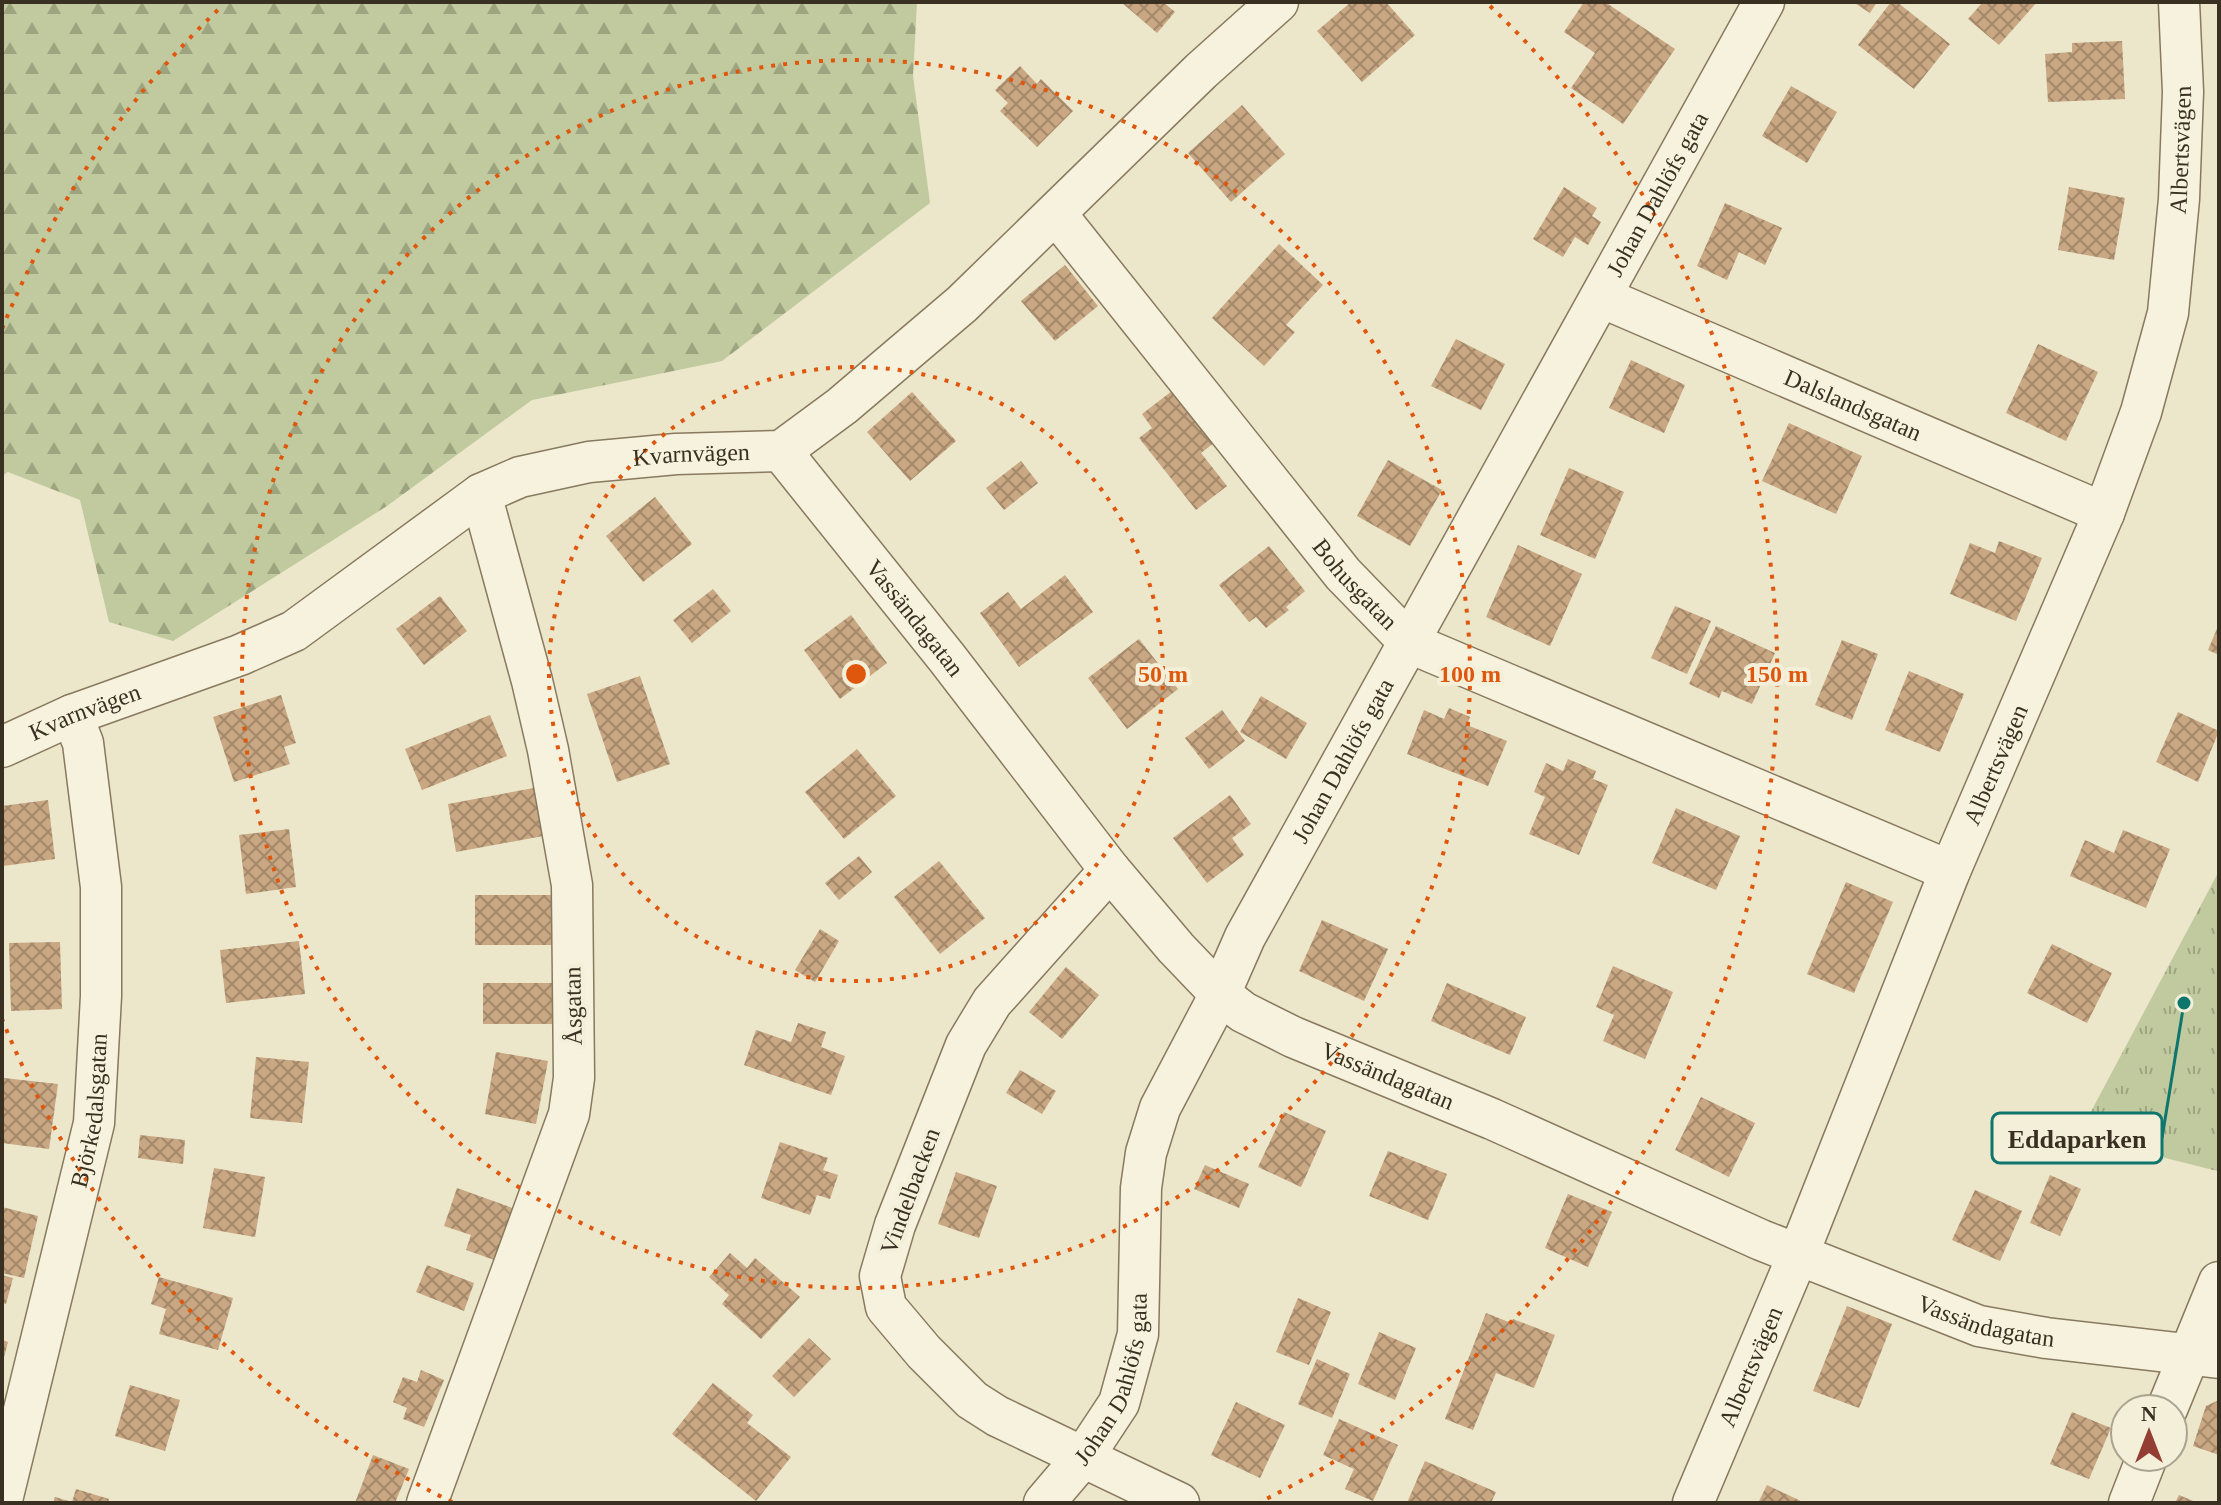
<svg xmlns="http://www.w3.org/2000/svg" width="2221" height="1505" font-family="'Times New Roman',serif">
<defs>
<pattern id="grass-tufts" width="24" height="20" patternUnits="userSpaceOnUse" patternTransform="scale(2)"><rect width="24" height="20" fill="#c0ca9e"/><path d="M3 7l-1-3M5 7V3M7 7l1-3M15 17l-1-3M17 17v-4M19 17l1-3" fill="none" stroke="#9da480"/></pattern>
<pattern id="forest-firs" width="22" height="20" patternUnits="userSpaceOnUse" patternTransform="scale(2)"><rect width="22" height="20" fill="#c0ca9e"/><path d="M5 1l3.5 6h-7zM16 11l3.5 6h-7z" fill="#9da480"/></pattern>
<pattern id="building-cross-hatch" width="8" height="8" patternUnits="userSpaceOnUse" patternTransform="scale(2)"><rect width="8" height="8" fill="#c8a782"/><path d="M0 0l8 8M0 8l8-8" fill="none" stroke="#a3886a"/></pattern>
</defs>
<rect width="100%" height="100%" fill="#ece6ca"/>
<polygon fill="url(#grass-tufts)" points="2219,871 2219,1164 2217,1171 2078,1136"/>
<polygon fill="url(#forest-firs)" points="2,2 917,2 913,76 930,203 722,361 532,400 387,506 173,641 109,622 80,500 8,472 2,476"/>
<g fill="url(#building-cross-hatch)">
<polygon points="1121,2 1163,2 1175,12 1157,33"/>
<polygon points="1351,2 1386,2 1415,35 1362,82 1317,31"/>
<polygon points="1584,2 1605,2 1675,49 1623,124 1571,88 1595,53 1564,32"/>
<polygon points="1853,2 1877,2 1870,13"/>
<polygon points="1891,2 1897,2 1950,44 1914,89 1858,45"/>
<polygon points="1983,2 2037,2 1999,45 1968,19"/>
<polygon points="2122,41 2125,99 2048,102 2045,54 2072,52 2072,43"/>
<polygon points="1020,66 1037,84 1041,79 1073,111 1037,147 1000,111 1008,103 995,90"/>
<polygon points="1791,86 1837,112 1807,163 1762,136"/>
<polygon points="1242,105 1285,154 1231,202 1188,153"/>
<polygon points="1564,187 1597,208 1592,216 1601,222 1588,245 1575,237 1563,257 1533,239"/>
<polygon points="2069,187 2125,198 2114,260 2058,250"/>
<polygon points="1725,203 1782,228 1765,265 1739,252 1727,280 1697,266"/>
<polygon points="1279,244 1323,285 1286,325 1295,332 1264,366 1212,318"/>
<polygon points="1065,265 1098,306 1055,341 1021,301"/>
<polygon points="1456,339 1505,364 1481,410 1431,386"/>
<polygon points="2038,344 2098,372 2066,441 2006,413"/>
<polygon points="1631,360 1685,385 1664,433 1609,408"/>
<polygon points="1172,391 1214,443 1201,453 1227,486 1196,510 1139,438 1152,428 1142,414"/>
<polygon points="912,392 956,441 910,481 867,432"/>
<polygon points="1789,423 1862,456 1836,514 1762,481"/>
<polygon points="1388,460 1442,490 1410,546 1357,516"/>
<polygon points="1021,461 1038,483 1004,510 986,488"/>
<polygon points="1569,468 1624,492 1595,559 1540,535"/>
<polygon points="655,497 692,544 643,582 606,536"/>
<polygon points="1999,541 2042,558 2016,621 1950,594 1970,543 1995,553"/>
<polygon points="1518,545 1582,574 1550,646 1486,617"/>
<polygon points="1269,546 1305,591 1286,607 1289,610 1266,628 1256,617 1249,622 1219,585"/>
<polygon points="1065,575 1093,612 1019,667 980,613 1008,592 1021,609"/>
<polygon points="713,589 731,611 692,643 673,620"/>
<polygon points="440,596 467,631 424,665 396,629"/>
<polygon points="1675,606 1711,621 1687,674 1651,658"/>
<polygon points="851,615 887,663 840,699 804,650"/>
<polygon points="2219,624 2219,655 2208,650"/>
<polygon points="1716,626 1775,653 1752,704 1722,691 1719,698 1689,684"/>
<polygon points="1139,639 1178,689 1127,729 1088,678"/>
<polygon points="1842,640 1878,654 1852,720 1815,705"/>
<polygon points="1909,671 1964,694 1940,752 1885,730"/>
<polygon points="640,676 670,764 617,782 587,694"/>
<polygon points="281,695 296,743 284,747 290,764 234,782 213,717"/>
<polygon points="1261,696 1307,723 1286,759 1240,732"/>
<polygon points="1449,708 1470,717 1467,725 1507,741 1488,786 1407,754 1424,710 1444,719"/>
<polygon points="1222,710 1245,741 1209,769 1185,738"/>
<polygon points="2178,712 2219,731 2198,782 2156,762"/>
<polygon points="490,715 507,756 422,790 405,749"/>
<polygon points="857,749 896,796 844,839 805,792"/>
<polygon points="1568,759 1596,771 1593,779 1608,785 1579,855 1529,834 1545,797 1534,792 1546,763 1563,771"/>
<polygon points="534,788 543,836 456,852 448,804"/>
<polygon points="1230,795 1251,824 1232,838 1244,855 1207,883 1173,838"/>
<polygon points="48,800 55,859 3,866 2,806"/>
<polygon points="1676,808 1740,836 1716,890 1652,863"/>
<polygon points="289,829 296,887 246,894 239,835"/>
<polygon points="2123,830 2170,849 2146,908 2070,876 2085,840 2114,853"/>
<polygon points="859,856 872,872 839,900 825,883"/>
<polygon points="939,861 985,918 940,954 894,897"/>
<polygon points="1846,882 1893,902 1854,993 1807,974"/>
<rect x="475" y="895" width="85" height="50"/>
<polygon points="1322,920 1388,949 1364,1001 1299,971"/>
<polygon points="820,929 839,941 815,982 795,970"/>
<polygon points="299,941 305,994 226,1003 220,950"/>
<polygon points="60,942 62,1009 11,1011 9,943"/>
<polygon points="2052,944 2112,973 2087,1023 2027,993"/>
<polygon points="1613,966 1673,992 1645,1059 1603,1041 1614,1015 1596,1007"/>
<polygon points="1066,967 1099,995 1062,1039 1029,1012"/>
<polygon points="483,983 554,983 555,1024 483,1024"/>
<polygon points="1447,983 1526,1017 1510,1055 1431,1021"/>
<polygon points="798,1023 826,1032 821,1047 845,1056 831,1095 744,1065 756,1030 791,1042"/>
<polygon points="496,1052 548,1061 536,1124 485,1114"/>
<polygon points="256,1057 309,1062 302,1123 250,1118"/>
<polygon points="1020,1070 1056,1091 1042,1114 1006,1093"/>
<polygon points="4,1078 58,1084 49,1149 2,1143"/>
<polygon points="1701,1097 1755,1123 1729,1177 1675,1150"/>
<polygon points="1284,1112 1326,1131 1301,1187 1258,1167"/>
<polygon points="140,1135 185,1140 183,1164 138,1158"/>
<polygon points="780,1142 828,1158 823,1170 838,1175 830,1199 817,1195 810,1215 761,1198"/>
<polygon points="1388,1151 1447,1174 1428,1220 1369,1196"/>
<polygon points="1205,1165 1249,1184 1239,1208 1194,1189"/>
<polygon points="214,1168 265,1177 255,1237 203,1228"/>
<polygon points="956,1172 997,1186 979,1238 938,1224"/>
<polygon points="2050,1175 2081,1189 2060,1236 2030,1223"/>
<polygon points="457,1188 518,1210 500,1262 466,1250 471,1235 444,1226"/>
<polygon points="1975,1190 2022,1211 2000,1261 1952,1240"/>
<polygon points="1568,1194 1612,1212 1588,1267 1545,1248"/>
<polygon points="2,1207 38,1216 24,1278 2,1273"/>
<polygon points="730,1253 747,1268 755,1258 800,1297 761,1339 722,1304 729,1295 709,1277"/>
<polygon points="427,1265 474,1283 464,1311 416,1292"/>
<polygon points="2,1275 13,1278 6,1304 2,1303"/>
<polygon points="159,1277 233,1298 218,1350 159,1334 166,1309 151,1304"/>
<polygon points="1298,1298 1331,1312 1309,1365 1276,1352"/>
<polygon points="1847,1306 1892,1324 1859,1408 1813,1391"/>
<polygon points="1486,1313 1511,1323 1513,1319 1555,1335 1534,1388 1496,1373 1473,1430 1445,1419"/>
<polygon points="1379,1332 1416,1348 1395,1400 1358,1384"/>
<polygon points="809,1338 831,1359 794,1397 772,1376"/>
<polygon points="2,1340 8,1342 3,1361 2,1360"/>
<polygon points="1317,1359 1350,1374 1332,1418 1298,1404"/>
<polygon points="421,1370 444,1380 424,1427 403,1419 407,1408 393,1402 403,1377 417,1382"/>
<polygon points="713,1383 753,1415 747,1423 791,1457 756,1501 672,1434"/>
<polygon points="130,1385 180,1400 165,1451 115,1436"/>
<polygon points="2219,1400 2219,1455 2193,1446 2206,1406"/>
<polygon points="1236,1402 1285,1425 1260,1478 1211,1455"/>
<polygon points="2072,1412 2111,1428 2089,1479 2050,1464"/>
<polygon points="1339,1419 1398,1445 1373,1501 1345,1489 1354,1469 1323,1455"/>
<polygon points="373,1455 409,1469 395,1503 355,1503"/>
<polygon points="1425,1461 1496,1492 1491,1503 1407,1503"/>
<polygon points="1767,1485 1805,1503 1758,1503"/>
<polygon points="76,1489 109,1499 108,1503 53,1503 55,1497 72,1502"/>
<polygon points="2179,1495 2198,1503 2175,1503"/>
</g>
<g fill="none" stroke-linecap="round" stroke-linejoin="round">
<g stroke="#88795f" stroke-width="43">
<g id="minor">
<path id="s1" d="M1056 214 1343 574 1410 643 1950 871"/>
<path id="s2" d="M1601 297 2104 513"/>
<path id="s3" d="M781 451 947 658 1110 870 1176 948 1220 994 1243 1012 1293 1037 1492 1119 1761 1240 1979 1326 2046 1338 2219 1358"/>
<path id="s4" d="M2 747 72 715 240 655 294 631 481 494 520 477 589 462 676 454 781 451 842 406 962 304 1201 71 1278 2"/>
<polyline points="1110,870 992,1002 966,1045 895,1225 880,1276 886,1307 924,1352 972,1400 997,1416 1179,1503"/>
<polyline points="2167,1409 2219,1282"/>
<path id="s5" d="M2 1500 94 1123 101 996V887L83 743 72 715"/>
<polyline points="427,1503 569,1114 574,1078 572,885 548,750 532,681 481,494"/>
<path id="s6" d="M1044 1503 1084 1456 1119 1403 1138 1334 1141 1188 1146 1153 1160 1108 1220 994 1245 937 1764 2"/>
<path id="s7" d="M1693 1503 1798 1255 1950 871 2104 513 2141 412 2168 313 2179 199 2183 92 2179 2"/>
<polyline points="2129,1503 2147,1457"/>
</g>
</g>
<use href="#minor" stroke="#f7f2dd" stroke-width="40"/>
</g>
<g fill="none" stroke="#df570d" stroke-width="4" stroke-dasharray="4 8">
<circle cx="856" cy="674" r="307"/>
<circle cx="856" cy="674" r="614"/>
<path d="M452 1502A921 921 0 0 1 2 1019M2 329A921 921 0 0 1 222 6M1490 6A921 921 0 0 1 1260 1502"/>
</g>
<g text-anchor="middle" stroke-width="8" stroke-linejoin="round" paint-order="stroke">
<g font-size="24" fill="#393022" stroke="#f4efd9">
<text dy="8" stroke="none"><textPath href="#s7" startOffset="1446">Albertsvägen</textPath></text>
<text dy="8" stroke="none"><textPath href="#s6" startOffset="1466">Johan Dahlöfs gata</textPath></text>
<text dy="8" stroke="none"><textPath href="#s2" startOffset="274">Dalslandsgatan</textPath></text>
<text dy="8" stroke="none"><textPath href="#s4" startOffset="762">Kvarnvägen</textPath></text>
<text dy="8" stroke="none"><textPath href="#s1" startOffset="476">Bohusgatan</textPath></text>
<text dy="8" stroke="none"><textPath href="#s3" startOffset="214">Vassändagatan</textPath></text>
<text dy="8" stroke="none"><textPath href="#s4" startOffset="90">Kvarnvägen</textPath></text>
<text dy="8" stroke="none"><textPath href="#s6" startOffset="818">Johan Dahlöfs gata</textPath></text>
<text dy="8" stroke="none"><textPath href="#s7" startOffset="798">Albertsvägen</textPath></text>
<text transform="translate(573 1006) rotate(-91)" y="8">Åsgatan</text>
<text dy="8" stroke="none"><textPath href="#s3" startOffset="886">Vassändagatan</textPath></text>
<text dy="8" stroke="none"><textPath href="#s5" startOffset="400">Björkedalsgatan</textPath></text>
<text transform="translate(910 1191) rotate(-70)" y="8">Vindelbacken</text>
<text dy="8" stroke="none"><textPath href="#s3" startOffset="1534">Vassändagatan</textPath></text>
<text dy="8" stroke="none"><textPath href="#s7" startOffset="148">Albertsvägen</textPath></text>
<text dy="8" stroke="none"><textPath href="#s6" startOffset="146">Johan Dahlöfs gata</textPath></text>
</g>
</g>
<circle cx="856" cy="674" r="12" fill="#df570d" stroke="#f4efd9" stroke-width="4"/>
<g font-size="24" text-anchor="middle" font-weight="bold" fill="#df570d" stroke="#f4efd9" stroke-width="8" stroke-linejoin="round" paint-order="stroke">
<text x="1163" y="682">50 m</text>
<text x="1470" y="682">100 m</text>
<text x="1777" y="682">150 m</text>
</g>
<path fill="none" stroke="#0f766e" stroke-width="3" d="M2184 1003L2162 1138"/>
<circle fill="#0f766e" stroke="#f4efd9" stroke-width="3" cx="2184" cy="1003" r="8"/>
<rect fill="#f4efd9" stroke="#0f766e" stroke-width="3" x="1992" y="1113" width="170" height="50" rx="8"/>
<g font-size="26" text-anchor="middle" font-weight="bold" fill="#393022">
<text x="2077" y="1148">Eddaparken</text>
</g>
<rect width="2221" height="1505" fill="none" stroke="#393022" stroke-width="8"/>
<g transform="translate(2149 1433)"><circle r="38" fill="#f4efd9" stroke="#a9a390" stroke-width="2"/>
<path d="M0-6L14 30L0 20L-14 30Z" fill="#933d33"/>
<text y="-12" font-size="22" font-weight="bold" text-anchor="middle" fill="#393022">N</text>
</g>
</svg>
